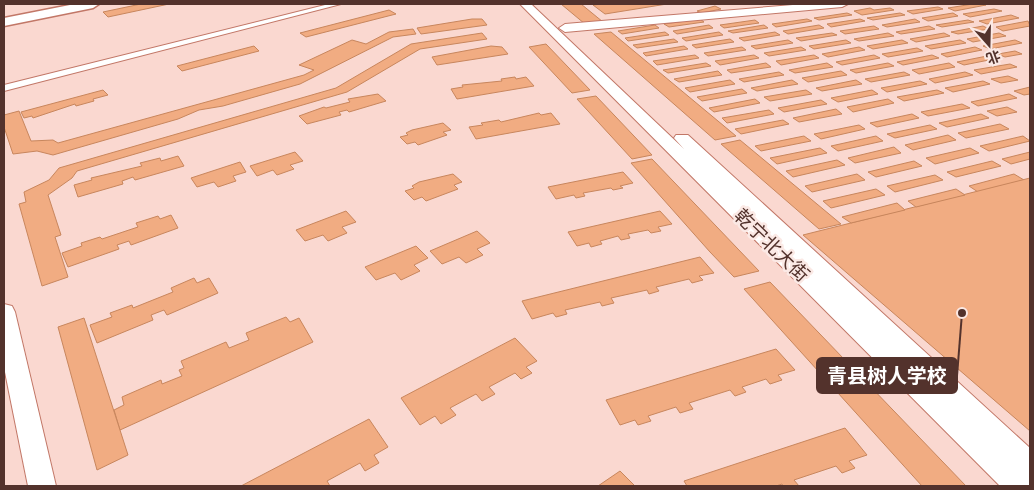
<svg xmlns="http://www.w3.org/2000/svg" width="1034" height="490" font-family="Commissioner,'Noto Sans SC',sans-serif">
<rect width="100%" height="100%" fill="#fad8d0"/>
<g fill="#f1ac82" stroke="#c8865d">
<polygon points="141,4 169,4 108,17 103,12"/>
<polygon points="561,4 581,4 603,22 585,24"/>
<polygon points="603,4 667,4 605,14 593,5"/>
<polygon points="973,4 986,5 955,11 948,8"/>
<polygon points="715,6 721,9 702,13 697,11"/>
<polygon points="938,7 943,9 913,14 907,11"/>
<polygon points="870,8 874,10 890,8 894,10 862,15 854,11"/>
<polygon points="994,9 1002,11 970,17 963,14"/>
<polygon points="389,10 396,14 306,37 300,33"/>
<polygon points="847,13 852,15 819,20 814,18"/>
<polygon points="900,13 905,15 873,20 867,18"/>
<polygon points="953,13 958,16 928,21 922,18"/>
<polygon points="1011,15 1019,18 987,24 979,21"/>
<polygon points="472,19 482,19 487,25 421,34 417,28"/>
<polygon points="700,19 704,22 669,27 664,24"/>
<polygon points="807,19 812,21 776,27 772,24"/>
<polygon points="860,19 865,21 831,27 827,24"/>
<polygon points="915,19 920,22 887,27 882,25"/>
<polygon points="755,20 759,23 724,28 720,25"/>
<polygon points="968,20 974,22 942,27 936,25"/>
<polygon points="1028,21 1030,26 1003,31 996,27"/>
<polygon points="655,25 659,28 622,34 618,31"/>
<polygon points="709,25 713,28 677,34 673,31"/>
<polygon points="764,25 768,28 733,33 728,31"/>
<polygon points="819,25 824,28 788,34 783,31"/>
<polygon points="874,26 879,29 845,34 840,31"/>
<polygon points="929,26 935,29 901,34 896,32"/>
<polygon points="983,26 989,29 958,34 951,32"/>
<polygon points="413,29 416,34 393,37 300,84 223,106 199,110 178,119 53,155 37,151 13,154 4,127 4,115 19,111 31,141 53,140 58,143 304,75 314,70 299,65 352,40 366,44 389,32"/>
<polygon points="611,32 736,136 715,140 594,34"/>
<polygon points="665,32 669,35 628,41 625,38"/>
<polygon points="719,32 723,35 686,41 682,38"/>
<polygon points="775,32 780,35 744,41 739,38"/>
<polygon points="482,33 487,39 420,49 347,92 77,171 72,178 48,195 61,235 55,237 68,277 42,286 19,204 26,202 24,192 49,180 59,168 336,88 411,44"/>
<polygon points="832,33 837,35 801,41 796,38"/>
<polygon points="888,33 894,36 859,41 854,39"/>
<polygon points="944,33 950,36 916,42 910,39"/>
<polygon points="999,33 1006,36 973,42 967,39"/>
<polygon points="674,39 678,42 637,48 633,45"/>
<polygon points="730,39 734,42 696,48 692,45"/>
<polygon points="788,40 793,43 756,49 751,46"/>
<polygon points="846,40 851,43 814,49 809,46"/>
<polygon points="902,40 908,43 873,49 867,46"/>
<polygon points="960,40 966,43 931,49 925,46"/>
<polygon points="1015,40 1022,43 990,49 983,46"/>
<polygon points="546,44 590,90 572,93 529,47"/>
<polygon points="254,46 259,51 182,71 177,66"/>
<polygon points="491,46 502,47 508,54 437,65 432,57"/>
<polygon points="684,46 688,49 646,56 643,53"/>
<polygon points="742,47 746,50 708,56 704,53"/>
<polygon points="801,47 806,50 769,56 764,53"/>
<polygon points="859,47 865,50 828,57 822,54"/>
<polygon points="975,47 982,50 947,57 941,54"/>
<polygon points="917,48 923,51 888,57 882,54"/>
<polygon points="1015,51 1022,54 1005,57 998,54"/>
<polygon points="695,55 699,58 657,65 653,61"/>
<polygon points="754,55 759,58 720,65 715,61"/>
<polygon points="814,55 819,58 781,65 776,61"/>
<polygon points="874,55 880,58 842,65 836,62"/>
<polygon points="932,55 939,58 903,65 897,62"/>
<polygon points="992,55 999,58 964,65 957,62"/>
<polygon points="706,63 711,66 668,73 663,70"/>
<polygon points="766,63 771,67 731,73 727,70"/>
<polygon points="827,63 833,67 795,73 789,70"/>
<polygon points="888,63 894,66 856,73 850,70"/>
<polygon points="949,63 955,67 919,74 912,70"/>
<polygon points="1010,64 1017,67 981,74 974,70"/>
<polygon points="718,71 722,75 679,82 674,79"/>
<polygon points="841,71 847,75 808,82 802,78"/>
<polygon points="779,72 784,75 744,82 739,79"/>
<polygon points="904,72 910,75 871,82 865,79"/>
<polygon points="965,72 973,75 935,83 929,79"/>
<polygon points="1008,76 1018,80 1001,83 991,79"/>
<polygon points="515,77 516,79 526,77 534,86 457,99 451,89 463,87 462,85 502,81 501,79"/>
<polygon points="730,80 735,84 690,92 685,88"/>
<polygon points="792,80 798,84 757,91 751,88"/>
<polygon points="856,80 862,84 822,91 816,88"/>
<polygon points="920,81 927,84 887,92 881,88"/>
<polygon points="983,81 990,84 953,92 945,88"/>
<polygon points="1030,87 1030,94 1024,95 1014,91"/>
<polygon points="742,89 747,93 702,101 697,97"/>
<polygon points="103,90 108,95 93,99 94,101 76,106 75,104 33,118 32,116 24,118 21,112"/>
<polygon points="806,90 812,94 770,101 764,97"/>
<polygon points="872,90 878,94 838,102 831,98"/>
<polygon points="937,90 944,93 904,101 897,97"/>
<polygon points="378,94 386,101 349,112 347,110 339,112 341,115 307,124 299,116 324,107 326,108 350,102 348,99"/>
<polygon points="1009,94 1017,98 978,106 971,102"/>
<polygon points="596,96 652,155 632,159 577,99"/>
<polygon points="755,99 760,103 714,112 709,108"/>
<polygon points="888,99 894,103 853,112 847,107"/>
<polygon points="821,100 827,104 784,112 778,108"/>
<polygon points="962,104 970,108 928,116 921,112"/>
<polygon points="1007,107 1017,112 997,116 987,111"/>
<polygon points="836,109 842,114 799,122 793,118"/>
<polygon points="769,110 774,114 727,123 722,118"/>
<polygon points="539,113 541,115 551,113 560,124 476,139 469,127 483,125 481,123 499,120 501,122"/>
<polygon points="912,114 919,118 877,127 870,123"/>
<polygon points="981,114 989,118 947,127 939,123"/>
<polygon points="783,120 789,124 741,134 735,129"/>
<polygon points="443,123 451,130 443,132 447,135 418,145 415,142 407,144 400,137 408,135 406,133 412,130"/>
<polygon points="1000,124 1009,129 966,138 958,133"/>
<polygon points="859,125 865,129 821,139 814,134"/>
<polygon points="930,125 937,129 895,138 887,134"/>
<polygon points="948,135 956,140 913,150 905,145"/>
<polygon points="804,136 811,141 761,151 755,146"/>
<polygon points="876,136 883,141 838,151 831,146"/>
<polygon points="1023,136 1030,141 989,151 980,146"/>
<polygon points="740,140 841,224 819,229 721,144"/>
<polygon points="894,147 901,153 855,163 848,158"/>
<polygon points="820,148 827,153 777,164 770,158"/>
<polygon points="970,148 979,153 935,164 926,158"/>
<polygon points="295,152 303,161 290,165 294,169 277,175 273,170 257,176 250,166"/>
<polygon points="1030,152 1030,159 1011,164 1002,159"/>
<polygon points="178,156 184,166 135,180 133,177 122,181 123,184 78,197 74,185 92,180 91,178 142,166 140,163 160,158 161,161"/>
<polygon points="652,159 759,271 734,277 710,252 631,163"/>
<polygon points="837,160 845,165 793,177 786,171"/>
<polygon points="914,161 922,166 876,177 868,172"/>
<polygon points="992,161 1001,166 956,177 947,172"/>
<polygon points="240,162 246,172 233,176 236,181 218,187 214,182 197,187 191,178"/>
<polygon points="623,172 633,183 620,186 623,188 613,190 611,188 583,193 585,196 576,198 574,195 556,199 548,187"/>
<polygon points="453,174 462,182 454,185 458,189 426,201 422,197 414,200 405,191 414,188 412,186 419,182"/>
<polygon points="857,174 865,180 812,192 805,186"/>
<polygon points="1014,174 1024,180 978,192 969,186"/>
<polygon points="935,175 943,180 895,192 887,186"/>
<polygon points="1030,178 1030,431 803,235"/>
<polygon points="876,189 885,195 831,208 823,201"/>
<polygon points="956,189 965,195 916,207 908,201"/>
<polygon points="897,203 905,210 851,223 842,217"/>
<polygon points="346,211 356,222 342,227 347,233 328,241 323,235 305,241 296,230"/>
<polygon points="660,211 672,224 658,227 661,231 651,233 648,230 628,234 630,238 621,240 618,236 600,241 602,244 591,247 589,243 577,246 568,232"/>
<polygon points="171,215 178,228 131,245 129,241 117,245 119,249 68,267 62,253 82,246 81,243 100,237 102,239 138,227 136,223 158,216 160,219"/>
<polygon points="477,231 490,243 477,249 483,255 466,263 459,257 442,264 430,251"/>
<polygon points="416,246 428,258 414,265 420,271 401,280 395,273 376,280 365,267"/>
<polygon points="700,257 714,273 699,276 703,280 692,283 689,279 656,287 659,291 649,294 647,290 611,298 614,303 602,306 600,302 565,310 567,314 556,317 553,313 532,319 522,301"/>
<polygon points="194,278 197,283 209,278 218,293 167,315 164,310 151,315 153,320 97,343 90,325 112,317 110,313 132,305 133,308 173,292 171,288"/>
<polygon points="770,282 966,486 922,486 744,289"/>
<polygon points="286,317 290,322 299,318 313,342 120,430 114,410 124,405 122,397 161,380 162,384 182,376 179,370 184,368 181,361 226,342 229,348 249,340 246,333"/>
<polygon points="84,318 128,455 97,470 58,327"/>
<polygon points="515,338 537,361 526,367 532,373 521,379 515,373 489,387 495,394 482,401 476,394 450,408 456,415 441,424 435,416 420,425 401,398"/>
<polygon points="776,349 795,370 778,375 782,380 770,384 766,379 742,387 746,392 735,396 730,390 689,403 693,409 680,413 676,407 648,416 651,421 638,425 635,420 620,425 606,400"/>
<polygon points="369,419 388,447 374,455 379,463 365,471 360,463 327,481 330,486 241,486"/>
<polygon points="845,428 867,455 849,461 855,468 842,473 836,466 794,480 799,486 783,486 782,484 776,486 687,486 684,481"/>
<polygon points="620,471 635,486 598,486"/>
</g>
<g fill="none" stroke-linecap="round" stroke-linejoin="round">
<g stroke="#c27767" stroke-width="2">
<polygon id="street" points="329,4 341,4 4,91 4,85"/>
</g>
<g stroke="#c27767" stroke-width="2">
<g id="secondary">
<polygon points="520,4 531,4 684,149 674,138 676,135 688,135 1030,448 1030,486 1000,486"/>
<polygon points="805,4 848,4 842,7 565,32 559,28 565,24"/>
<polygon points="4,304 12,306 15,312 56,486 28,486 4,367"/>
</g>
</g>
<g stroke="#c27767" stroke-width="3">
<polygon id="primary" points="75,4 99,4 93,8 4,26 4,18"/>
</g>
<use href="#street" fill="#fff" fill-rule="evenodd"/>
<use href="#secondary" fill="#fff" fill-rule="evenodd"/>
<use href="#primary" fill="#fff" fill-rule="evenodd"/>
</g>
<g text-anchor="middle" stroke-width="5" stroke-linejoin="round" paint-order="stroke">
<g font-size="19" fill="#53322c" stroke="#fbe9e5">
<text transform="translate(772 245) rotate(44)" y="7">乾宁北大街</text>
</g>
</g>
<path fill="none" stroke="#53322c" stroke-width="2" d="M962 313L957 376"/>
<circle fill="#53322c" stroke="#fbe9e5" stroke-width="2" cx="962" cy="313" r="5"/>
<rect fill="#53322c" stroke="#53322c" stroke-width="2" x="817" y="358" width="140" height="35" rx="5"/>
<g font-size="20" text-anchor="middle" font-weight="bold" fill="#fff">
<text x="887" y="383">青县树人学校</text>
</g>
<rect width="1034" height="490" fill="none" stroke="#53322c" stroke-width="10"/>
<g transform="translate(989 45) rotate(160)" stroke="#fbe9e5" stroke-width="4" paint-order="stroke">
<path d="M0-4L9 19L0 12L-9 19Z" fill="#53322c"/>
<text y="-8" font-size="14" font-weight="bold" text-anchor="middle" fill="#53322c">北</text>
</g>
</svg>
